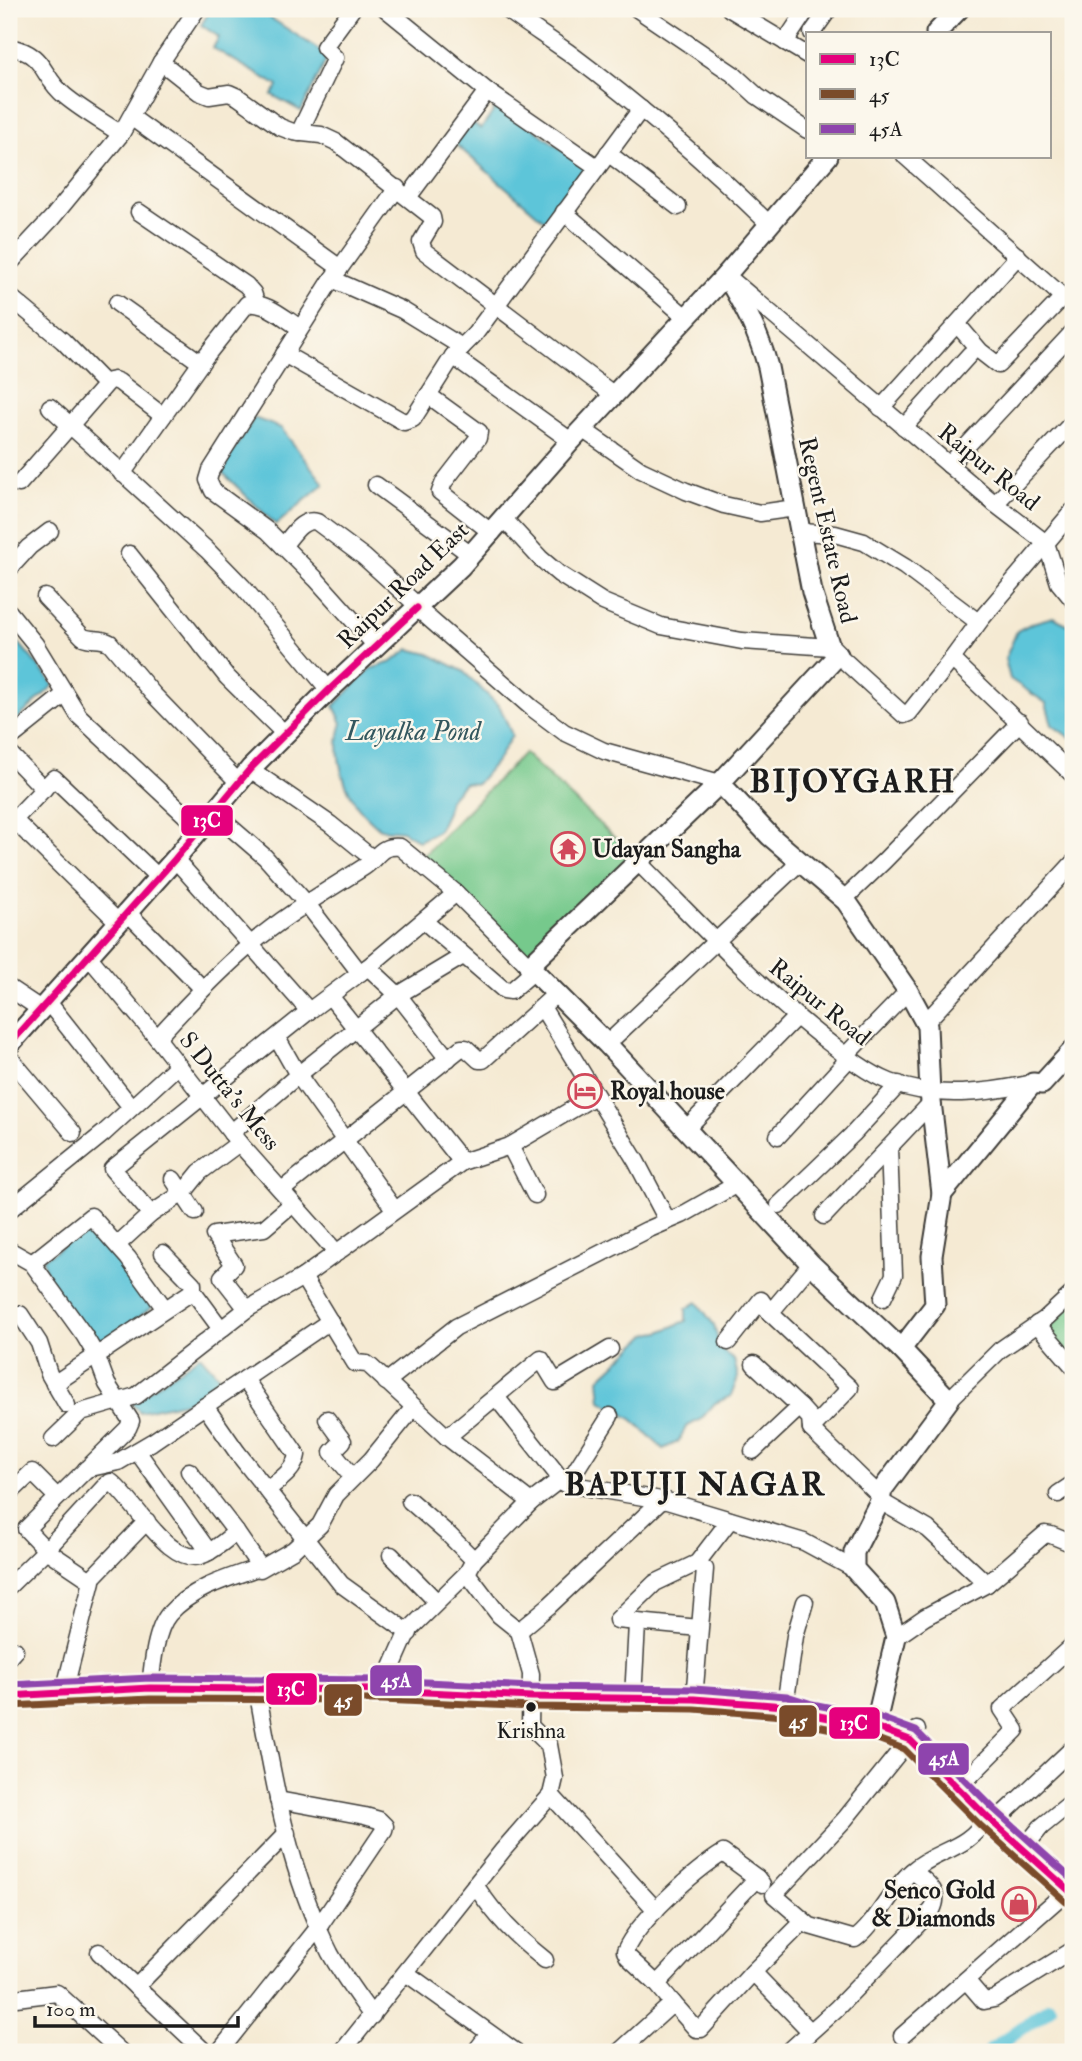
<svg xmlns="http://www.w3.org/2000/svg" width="1082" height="2061" font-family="'IM FELL Double Pica',serif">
<rect width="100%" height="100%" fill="#fbf7ec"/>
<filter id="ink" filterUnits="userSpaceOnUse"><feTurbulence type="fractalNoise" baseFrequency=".0143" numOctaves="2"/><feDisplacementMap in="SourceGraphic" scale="14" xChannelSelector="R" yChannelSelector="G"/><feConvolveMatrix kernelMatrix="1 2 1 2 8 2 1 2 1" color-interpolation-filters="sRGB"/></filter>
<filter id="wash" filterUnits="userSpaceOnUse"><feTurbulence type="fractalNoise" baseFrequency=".00686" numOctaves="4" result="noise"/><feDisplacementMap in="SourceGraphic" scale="28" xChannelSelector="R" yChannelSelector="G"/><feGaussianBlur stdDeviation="1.57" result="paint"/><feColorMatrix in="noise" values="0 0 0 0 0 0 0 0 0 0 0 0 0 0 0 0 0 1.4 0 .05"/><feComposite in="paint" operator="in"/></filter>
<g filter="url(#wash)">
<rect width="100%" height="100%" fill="#f5ead3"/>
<g fill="#76c98c" stroke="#497254" stroke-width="2">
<polygon points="524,753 637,859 527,963 420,859"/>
<polygon points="1073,1299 1073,1365 1042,1326"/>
</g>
<g fill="#5dc5d9" stroke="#3c707a" stroke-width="2">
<polygon points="211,9 257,9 324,53 326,61 301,111 272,95 278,86 213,48 219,37 201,25"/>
<polygon points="499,103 592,172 552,227 453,142 470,121 481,129"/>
<polygon points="254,418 281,428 324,484 276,525 221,471"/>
<polygon points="1053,617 1073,627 1073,740 1052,725 1046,703 1010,679 1005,659 1017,631 1032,623"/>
<polygon points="9,631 54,685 9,727"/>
<path d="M409 649 429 654 463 671 500 707 512 735 498 759 477 784 464 783 449 800 447 812 438 831 419 841 402 831 380 829C372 821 360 812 354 801 341 779 333 747 342 723L334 706 370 669 392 662Z"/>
<polygon points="88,1229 117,1256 154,1305 104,1346 90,1337 48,1283 43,1259"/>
<polygon points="697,1302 714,1325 720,1348 734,1360 738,1377 731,1396 715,1403 701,1419 686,1427 678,1442 663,1449 633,1420 601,1401 599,1379 647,1334 660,1332 686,1321 686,1309"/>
<polygon points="200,1355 224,1382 189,1401 140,1412 131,1403"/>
</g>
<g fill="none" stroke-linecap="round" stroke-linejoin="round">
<polyline stroke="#5dc5d9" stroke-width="14" points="989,2052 1050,2008"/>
</g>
</g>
<g filter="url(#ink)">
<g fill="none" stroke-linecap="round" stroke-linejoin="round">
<g stroke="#3d3b37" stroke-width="19">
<g id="minor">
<polyline points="386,9 487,91 597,167"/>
<path d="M506 9C526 24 547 37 568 52 639 105 706 162 769 224"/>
<polyline points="637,9 733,74 757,96 807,130"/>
<polyline points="730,9 807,55"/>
<polyline points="812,33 829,9"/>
<polyline points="785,42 807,9"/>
<path d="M9 47C47 54 40 76 65 96 82 110 103 122 121 134"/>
<polyline points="161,62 199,92 209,96 229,93 238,97 280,127 293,132 321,135 336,142 432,217 433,222 421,242 424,251 614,395"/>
<polyline points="131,117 340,268 332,279 402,310 462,347 453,356 571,441"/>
<polyline points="299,133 335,58 324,47 352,9"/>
<polyline points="608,153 678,207"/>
<polyline points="905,156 1073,306"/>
<polyline points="409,196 487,91"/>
<polyline points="139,212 246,285 253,293 256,302"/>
<polyline points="564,212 687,318"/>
<polyline points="9,264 52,218 121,134 161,62 197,9"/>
<polyline points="340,268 397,188"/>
<polyline points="332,279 211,470 208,480 213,491 268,531 316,579 376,646"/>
<polyline points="733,281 995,504 1046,543 982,618 952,659 1073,775"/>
<polyline points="9,296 63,341 105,384"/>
<polyline points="117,303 201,363"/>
<polyline points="957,324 980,351 998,365 1063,297"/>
<polyline points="462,347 475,334 641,109"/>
<polyline points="284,354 404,422 413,419 453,356"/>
<polyline points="428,395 479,432 478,438 444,482 440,492 492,533"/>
<polyline points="50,407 207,550 242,586 329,690"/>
<polyline points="881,408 1018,256"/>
<polyline points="904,427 970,354"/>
<polyline points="582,429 641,470 686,491 724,505 760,513 795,508"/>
<polyline points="949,465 1073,332"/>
<path d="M122 474 205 357 247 304C266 301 284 318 300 328"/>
<polyline points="19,484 109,381 114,380 119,382 163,416"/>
<polyline points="376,485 471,555"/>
<polyline points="995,504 1073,422"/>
<polyline points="1073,511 1046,543 1059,583 1073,600"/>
<polyline points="504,519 540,558 559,574 603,602 661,626 742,641 830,647"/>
<polyline points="800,532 835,534 864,542 905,567 978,622"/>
<path d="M283 546C292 536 302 517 317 522L364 557 418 606"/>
<polyline points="129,554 227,677 284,733"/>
<polyline points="9,569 29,547 50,531"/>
<path d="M45 597 83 637C93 641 101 637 110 643L153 694 238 782"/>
<polyline points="417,608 532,708 564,732 604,751 720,783"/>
<polyline points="9,612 35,644 79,716 200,829"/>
<polyline points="838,655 904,715 909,713 952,659"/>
<polyline points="9,739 64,695"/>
<polyline points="9,753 44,789"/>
<polyline points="250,769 330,824 373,859"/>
<polyline points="214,813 265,857 307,904 360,973"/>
<polyline points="14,820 119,923"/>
<polyline points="9,825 54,778 158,877"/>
<polyline points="175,859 309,1011"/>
<path d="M638 862C697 921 754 983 819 1035 841 1052 865 1072 890 1082 936 1100 987 1093 1033 1083"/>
<polyline points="844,899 884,861 1020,722"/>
<polyline points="128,913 202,988"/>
<polyline points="424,921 504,990 511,991 534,971"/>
<polyline points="89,957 157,1038 239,1143 337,1253"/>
<polyline points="368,967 398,995 448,1059"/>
<polyline points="9,988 42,1010"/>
<polyline points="330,996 462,1162"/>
<polyline points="48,1002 131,1107"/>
<polyline points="542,1007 636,1161 667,1220"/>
<polyline points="925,1023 1073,863"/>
<path d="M157 1038C186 1006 215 975 249 946 284 916 325 892 364 867 379 857 379 845 400 847L456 893 529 966"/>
<polyline points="277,1038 298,1075 394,1209"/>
<polyline points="607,1044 800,862"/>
<polyline points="9,1057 73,1133"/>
<polyline points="685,1130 796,1017"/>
<polyline points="231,1133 298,1075 398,995 463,956"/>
<polyline points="778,1136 844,1064 845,1056 908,991"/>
<polyline points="510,1146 535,1195"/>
<polyline points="173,1179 195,1212"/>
<polyline points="282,1190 461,1048 466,1048 479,1060 483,1060 557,993"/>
<polyline points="292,1204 264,1228 214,1235 234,1265 222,1277 247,1309 303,1277 462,1162 510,1146 595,1096"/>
<polyline points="779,1205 853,1134 899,1084"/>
<polyline points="9,1210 104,1133 177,1066"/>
<polyline points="151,1214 112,1169 309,1011 368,967 456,893"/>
<polyline points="824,1216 932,1102"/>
<polyline points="117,1245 151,1214 183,1193 200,1172 239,1143"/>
<path d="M9 1250 32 1263 84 1335 97 1357 107 1384 131 1421 128 1428 26 1529 46 1550 107 1484 111 1482C135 1500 171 1571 205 1554 216 1549 227 1539 236 1532"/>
<polyline points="163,1253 193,1284 193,1291 221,1329"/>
<polyline points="32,1263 91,1216 128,1258 165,1309"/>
<polyline points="303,1277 355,1363 367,1364 371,1367 447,1437 531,1502"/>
<polyline points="883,1298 894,1275 889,1148"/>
<polyline points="770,1313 811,1264"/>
<polyline points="20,1314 39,1343 49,1374 67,1405"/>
<polyline points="1037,1324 1073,1366"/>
<polyline points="728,1342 761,1300 770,1313 850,1388 811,1429"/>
<polyline points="754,1364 800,1407 810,1418 811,1429 881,1497"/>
<path d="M245 1379 297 1455C294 1472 279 1480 267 1490"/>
<polyline points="386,1382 456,1327 647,1230 682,1215 737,1184"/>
<polyline points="54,1384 193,1291"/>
<polyline points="496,1397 565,1484"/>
<polyline points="949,1400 1000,1350 1045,1319 1073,1293"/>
<polyline points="205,1406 237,1452 341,1584 409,1633"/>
<polyline points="327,1419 343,1441 332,1452 353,1477"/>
<polyline points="447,1437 541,1359 555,1382 610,1349"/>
<polyline points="53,1439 81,1412 136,1396 247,1309"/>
<polyline points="137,1451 209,1552"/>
<polyline points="753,1451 800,1407"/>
<polyline points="86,1469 118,1462 152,1442 330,1321"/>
<polyline points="189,1471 236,1532 260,1567"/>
<polyline points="567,1484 610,1416"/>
<polyline points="9,1494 32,1472 57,1497"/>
<polyline points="1058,1494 1073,1484"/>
<polyline points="410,1501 449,1535 474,1560"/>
<polyline points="880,1501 928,1529 987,1584"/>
<polyline points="391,1555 437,1602"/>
<polyline points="90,1580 147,1521"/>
<polyline points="9,1586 46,1550 92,1581 64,1692"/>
<polyline points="699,1628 617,1620 655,1583 697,1563 730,1520"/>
<polyline points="519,1631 550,1605 662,1500"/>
<polyline points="896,1637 925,1617 987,1584 1045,1534 1051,1535 1073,1544"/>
<polyline points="9,1657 15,1650"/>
<path d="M150 1688C152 1668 155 1630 169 1614 192 1588 228 1578 260 1567V1569L293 1550 320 1525 336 1495 371 1460 414 1407"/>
<path d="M257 1689C273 1778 288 1871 330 1953 342 1975 358 1996 372 2016"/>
<polyline points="382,1690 408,1631 467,1573 474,1560 531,1502 558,1481 567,1484 667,1501 804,1542 854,1569"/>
<polyline points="633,1698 637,1624"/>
<polyline points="694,1699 705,1569 697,1563"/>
<polyline points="785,1706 795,1636 805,1602"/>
<path d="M917 1730 845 1819 774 1895 810 1926 855 1939C876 1924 891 1889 912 1871 939 1848 967 1851 987 1817"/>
<polyline points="969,1777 1016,1730 1002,1709 1073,1645"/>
<polyline points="551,1795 656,1910"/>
<polyline points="1005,1812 1073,1748"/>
<polyline points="1032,1838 1041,1827 1073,1801"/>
<path d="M475 1885C497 1918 514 1935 545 1960"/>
<polyline points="99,1952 205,2052"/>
<polyline points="753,1972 810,2031"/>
<polyline points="406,1973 516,2052"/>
<polyline points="966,1980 984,2001 994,1999 1073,1950"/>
<path d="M657 1984 628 1957 625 1951C638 1921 694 1871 723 1853L757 1878"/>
<polyline points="136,1987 287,1833"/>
<polyline points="9,1995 16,1998 57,1993 121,2052"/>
<polyline points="673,2003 657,1984 757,1878 762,1884"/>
<polyline points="902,2036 1068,1890"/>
<polyline points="219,2052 318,1928 384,1830 385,1826 379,1820 365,1816 278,1800"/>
<polyline points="342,2052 503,1850 551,1795 555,1778 549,1745 530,1726 531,1674 519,1631 499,1615 467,1573"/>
<polyline points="475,2052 489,2034"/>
<polyline points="619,2052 673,2003 696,2029 701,2029 753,1972 803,1922"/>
<path d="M788 2052 836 2009 932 1910C942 1891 926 1882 913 1871"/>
</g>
</g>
<g stroke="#3d3b37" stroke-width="23">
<g id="tertiary">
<polyline points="936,33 959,9"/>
<path d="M726 275C745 308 758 331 768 367L812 592 830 647 838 655 720 783 529 966 607 1044 811 1264 901 1349 949 1400 882 1490 880 1501 854 1552V1569L885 1603 896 1637 875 1727"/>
<polyline points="720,783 770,836 846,901 908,991 927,1026 930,1093 942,1194 932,1256 935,1305 901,1349"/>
<polyline points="9,1045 175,859 250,769 329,690 461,566 571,441 726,275 828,156"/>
<polyline points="942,1194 1033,1083 1042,1084 1073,1050"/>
</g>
</g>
<g stroke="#3d3b37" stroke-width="28">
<polyline id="primary" points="9,1696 150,1688 382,1690 532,1697 694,1699 785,1706 809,1714 875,1727 910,1740 987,1817 1073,1894"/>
</g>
<use href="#minor" stroke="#fff" stroke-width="16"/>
<use href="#tertiary" stroke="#fff" stroke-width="19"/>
<use href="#primary" stroke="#fff" stroke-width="24"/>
<g stroke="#fbf7ec" stroke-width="12">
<g id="bus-1">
<polyline points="9,1045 175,859 250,769 329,690 417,608"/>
<polyline points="9,1696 150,1688 382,1690 532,1697 694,1699 785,1706 809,1714 875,1727 910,1740 987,1817 1073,1894"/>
</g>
</g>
<g stroke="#fbf7ec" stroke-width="12">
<polyline id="bus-2" points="10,1706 150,1699 382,1700 532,1707 694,1709 783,1716 807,1724 872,1737 904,1749 980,1825 1066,1902"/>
</g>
<g stroke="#fbf7ec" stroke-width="12">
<polyline id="bus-3" points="9,1685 150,1678 382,1680 532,1687 694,1689 787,1696 812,1704 878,1717 916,1731 994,1809 1073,1880"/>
</g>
<use href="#bus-1" stroke="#e5007d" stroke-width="7"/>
<use href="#bus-2" stroke="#7a4b2a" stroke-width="7"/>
<use href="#bus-3" stroke="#8e44ad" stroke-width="7"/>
</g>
</g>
<defs>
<g id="temple-ring" transform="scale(1.75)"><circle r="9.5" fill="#fbf7ec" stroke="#d1495b" stroke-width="1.5"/><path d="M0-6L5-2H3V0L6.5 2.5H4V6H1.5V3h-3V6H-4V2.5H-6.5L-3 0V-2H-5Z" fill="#d1495b"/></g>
<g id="hotel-ring" transform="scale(1.75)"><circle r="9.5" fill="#fbf7ec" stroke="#d1495b" stroke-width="1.5"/><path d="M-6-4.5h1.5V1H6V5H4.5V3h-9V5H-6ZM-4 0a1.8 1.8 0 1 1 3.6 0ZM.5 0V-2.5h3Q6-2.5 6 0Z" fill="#d1495b"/></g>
<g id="shop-ring" transform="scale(1.75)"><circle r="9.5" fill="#fbf7ec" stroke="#d1495b" stroke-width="1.5"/><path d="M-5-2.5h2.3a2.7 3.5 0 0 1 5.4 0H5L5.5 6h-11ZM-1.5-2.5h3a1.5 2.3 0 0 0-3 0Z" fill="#d1495b"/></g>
</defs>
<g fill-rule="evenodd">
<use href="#temple-ring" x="568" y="849"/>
<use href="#hotel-ring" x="585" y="1091"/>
<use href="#shop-ring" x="1019" y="1904"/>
</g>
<circle fill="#1c1c1c" stroke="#fbf7ec" stroke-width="2.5" cx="531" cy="1707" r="6"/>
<g text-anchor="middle" stroke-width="5" stroke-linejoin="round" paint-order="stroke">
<g font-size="22" fill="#1c1c1c" stroke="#fbf7ec">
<text x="531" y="1738">Krishna</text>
</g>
<g font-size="24" fill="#1c1c1c" stroke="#fbf7ec">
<text transform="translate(989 467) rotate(39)" y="8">Raipur Road</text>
<text transform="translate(828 530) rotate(77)" y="8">Regent Estate Road</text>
<text transform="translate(403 585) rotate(-44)" y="8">Raipur Road East</text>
<text transform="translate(820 1002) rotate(39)" y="8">Raipur Road</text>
<text transform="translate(230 1091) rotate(51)" y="8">S Dutta's Mess</text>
</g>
<g font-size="24" font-weight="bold" fill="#1c1c1c" stroke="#fbf7ec" text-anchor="start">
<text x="592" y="857">Udayan Sangha</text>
<text x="610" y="1099">Royal house</text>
<text x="995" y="1898" text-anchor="end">Senco Gold<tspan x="995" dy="28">&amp; Diamonds</tspan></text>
</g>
<g font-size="26" font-style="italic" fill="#33575e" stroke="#fbf7ec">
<text x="413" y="740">Layalka Pond</text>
</g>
<g font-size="32" font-weight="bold" letter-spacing="2" fill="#1c1c1c" stroke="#fbf7ec">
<text x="853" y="792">BIJOYGARH</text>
<text x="695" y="1495">BAPUJI NAGAR</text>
</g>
</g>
<g stroke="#fbf7ec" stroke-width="2.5">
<rect x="180" y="804" width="54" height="33" rx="7" fill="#e5007d"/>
<rect x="369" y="1664" width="54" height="33" rx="7" fill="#8e44ad"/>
<rect x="265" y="1672" width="53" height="34" rx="7" fill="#e5007d"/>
<rect x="323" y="1683" width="40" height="34" rx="7" fill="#7a4b2a"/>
<rect x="778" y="1704" width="40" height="34" rx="7" fill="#7a4b2a"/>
<rect x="828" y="1706" width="53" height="34" rx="7" fill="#e5007d"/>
<rect x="917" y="1742" width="53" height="34" rx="7" fill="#8e44ad"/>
</g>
<g font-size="19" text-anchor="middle" font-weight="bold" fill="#fff">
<text x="207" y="827">13C</text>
<text x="396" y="1687">45A</text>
<text x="291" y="1696">13C</text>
<text x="343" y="1707">45</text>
<text x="798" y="1728">45</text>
<text x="854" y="1730">13C</text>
<text x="944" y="1765">45A</text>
</g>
<rect width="1082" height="2061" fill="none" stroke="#fbf7ec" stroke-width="35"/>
<rect x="806" y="32" width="245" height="126" fill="#fbf7ec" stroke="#a29f99" stroke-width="2"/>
<rect x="820" y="54" width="35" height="10" fill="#e5007d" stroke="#a29f99" stroke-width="2"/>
<text x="869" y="66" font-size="21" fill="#1c1c1c">13C</text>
<rect x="820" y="89" width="35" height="10" fill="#7a4b2a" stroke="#a29f99" stroke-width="2"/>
<text x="869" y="102" font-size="21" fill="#1c1c1c">45</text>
<rect x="820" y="124" width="35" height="10" fill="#8e44ad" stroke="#a29f99" stroke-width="2"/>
<text x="869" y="136" font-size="21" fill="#1c1c1c">45A</text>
<path d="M35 2016v10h203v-10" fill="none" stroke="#1c1c1c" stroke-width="3.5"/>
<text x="46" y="2016" font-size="21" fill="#1c1c1c" stroke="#fbf7ec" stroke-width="5" paint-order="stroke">100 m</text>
</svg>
